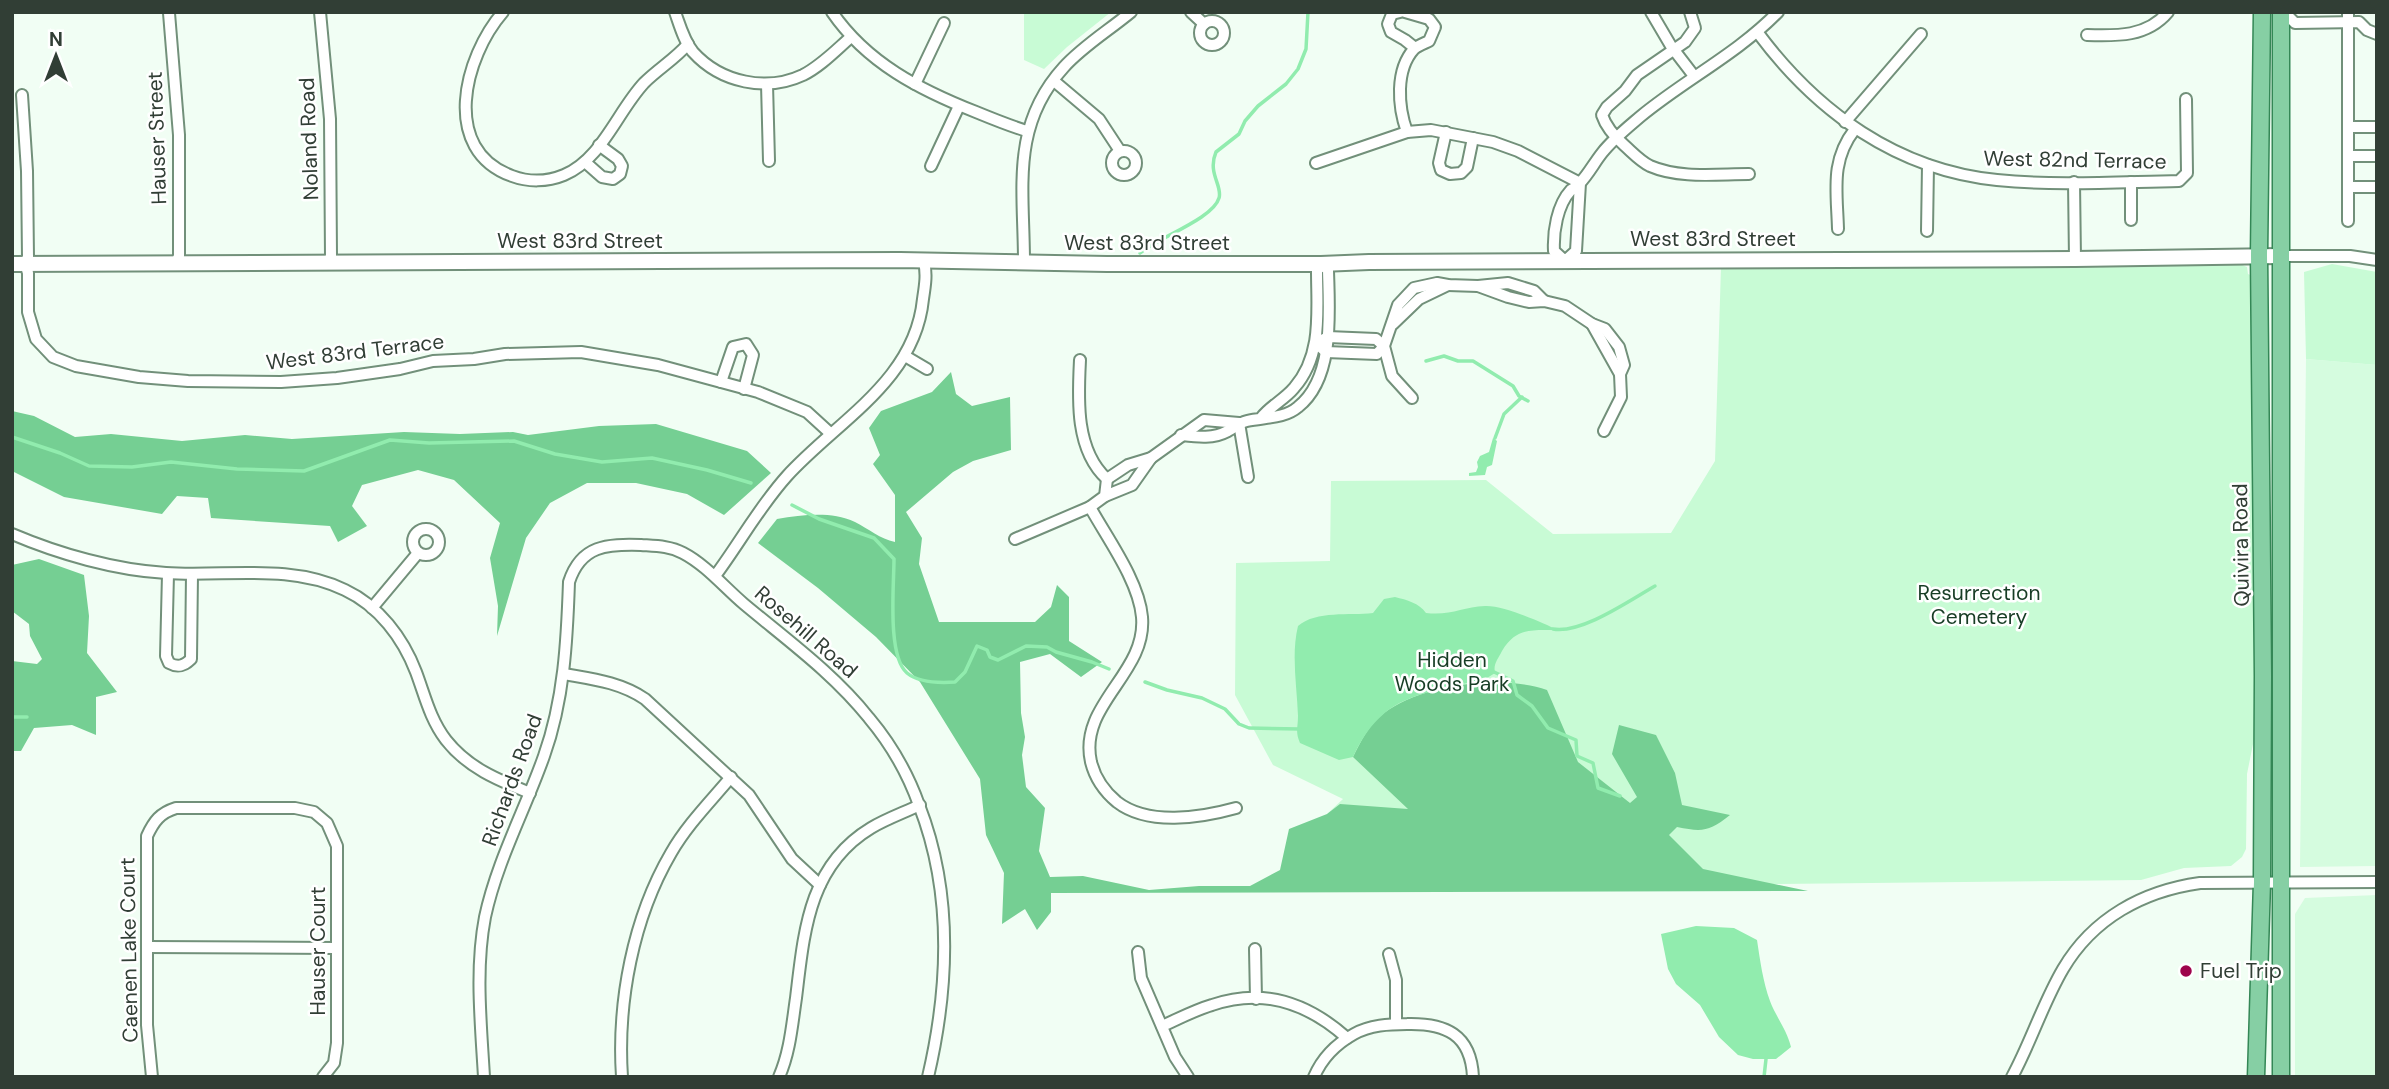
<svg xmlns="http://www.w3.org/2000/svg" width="2389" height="1089" font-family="'DM Sans',sans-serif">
<rect width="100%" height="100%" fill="#f1fef4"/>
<g fill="#d5fcdf">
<polygon points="2306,359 2377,365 2377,866 2300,867"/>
<polygon points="2377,895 2377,1077 2295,1077 2295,914 2305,898"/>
</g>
<g fill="#c8fbd5">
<polygon points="1024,12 1111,12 1067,47 1044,69 1024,60"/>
<polygon points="2332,264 2377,272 2377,365 2306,359 2304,272"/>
<polygon points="2242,265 2247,267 2248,274 2255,277 2256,729 2247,774 2246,849 2242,857 2231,866 2184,868 2141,880 1690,885 1327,814 1343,799 1273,765 1235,695 1236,563 1330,561 1331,481 1486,480 1553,534 1671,533 1715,461 1721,267"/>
</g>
<g fill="#75cf93">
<path d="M951 372 956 394 972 406 1010 397 1011 450 973 461 953 472 906 512 922 538 919 564 939 622H1035L1051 607 1057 585 1069 597V641L1102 662 1081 677 1050 654 1020 662 1021 713 1025 737 1022 755 1026 787 1045 808 1039 851 1050 877 1083 876 1149 890 1199 886H1250L1280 870 1289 829 1327 814 1340 804 1408 809 1353 757C1361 741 1369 724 1384 713 1422 684 1502 674 1547 690L1578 762 1630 803 1637 797 1612 754 1619 725 1656 735 1675 773 1682 805 1730 815C1709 832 1702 832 1677 827L1669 835 1703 869 1808 891 1051 893V912L1037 930 1025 909 1002 924 1004 873 986 835 980 779 920 682 876 637 818 588 758 543 777 519C804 515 830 511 855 522 869 529 880 539 895 542V495L873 464 880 455 869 428 881 411 932 392Z"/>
<polygon points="12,411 34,416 75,437 111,434 182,441 245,435 292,439 404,432 460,434 513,432 528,435 599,426 656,424 747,451 771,473 724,515 687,494 636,483 587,483 550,503 526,538 497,636 498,606 490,558 500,523 454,480 418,470 362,485 352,506 367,526 338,542 330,526 211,518 208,498 177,496 162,514 64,497 12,471"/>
<polygon points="39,559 84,575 89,616 87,653 117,692 96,697 96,735 72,725 34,728 21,751 12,751 12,661 37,664 42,659 30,636 29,624 12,611 12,565"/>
</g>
<g fill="#91ecae">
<polygon points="1493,438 1497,441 1492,465 1487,467 1485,475 1469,476 1469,473 1476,472 1478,467 1477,462 1480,456 1489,452"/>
<path d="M1395 597C1407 600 1419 603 1426 613 1450 616 1463 607 1485 606 1503 605 1541 622 1558 630 1533 630 1516 627 1502 651 1498 659 1493 664 1495 673L1487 678C1423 696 1385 690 1353 757L1339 760 1300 743C1295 732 1298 727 1298 716 1297 686 1291 655 1298 626 1317 610 1349 616 1373 613L1384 599Z"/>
<path d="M1696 926 1734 928 1757 940C1760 960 1763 982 1770 1001 1776 1017 1787 1030 1791 1047L1776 1059H1753L1738 1055 1719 1037 1700 1005 1676 984 1668 969 1661 934Z"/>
</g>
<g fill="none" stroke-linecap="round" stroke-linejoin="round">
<g stroke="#91ecae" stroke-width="3.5">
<path d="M1140 253C1157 238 1213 219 1219 198 1223 186 1207 173 1216 152L1239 134 1245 121 1258 106 1286 84 1298 69 1306 49 1308 12"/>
<polyline points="1426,361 1444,356 1458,361 1473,361 1513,386 1519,396 1528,401"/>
<polyline points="12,437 60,453 89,466 132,467 171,462 237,469 304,471 390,440 429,443 514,441 555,454 602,462 652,458 707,470 751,483"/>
<polyline points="1495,438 1504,414 1522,397"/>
<path d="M792 505 819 519 874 538 894 559C894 585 887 656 907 673 919 683 940 683 955 682L965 672 977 646 987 650 990 657 998 660 1026 646 1047 647 1056 652 1092 662 1109 669"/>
<path d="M1553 629C1582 634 1630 600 1655 586"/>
<polyline points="1492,671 1513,681 1517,695 1532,706 1548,728 1576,740 1577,756 1593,763 1598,788 1620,796"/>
<polyline points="1145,682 1167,690 1202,698 1225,709 1239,724 1249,728 1300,729"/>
<polyline points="12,717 27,717"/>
<polyline points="1764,1077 1766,1059"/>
</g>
<g stroke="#72907a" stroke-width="14">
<g id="street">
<polyline points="320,12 330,119 331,256 328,263"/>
<path d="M503 12C464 57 440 150 512 176 528 182 547 182 564 175 602 159 617 112 644 83 658 69 675 59 688 44"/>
<path d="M675 12C680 26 684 41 693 52 721 83 767 92 803 75 821 66 836 50 851 37"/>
<path d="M832 12C867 63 920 90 976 112 993 119 1010 126 1027 131"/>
<polyline points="1191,12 1204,24"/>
<polyline points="1400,12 1392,14 1388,24 1391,32 1405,40 1415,48"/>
<path d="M1405 12 1429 19 1435 27 1429 41C1425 43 1417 46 1414 49 1395 70 1398 107 1407 132"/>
<polyline points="1651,12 1671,46 1694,76"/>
<path d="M1690 12 1695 28 1685 42 1637 75 1625 91 1607 107 1602 115C1606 127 1615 137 1624 145 1633 153 1640 161 1650 166 1680 179 1717 174 1749 174"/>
<polyline points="2284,12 2295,23 2359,22 2367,30 2377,34"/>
<polyline points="2348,12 2348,221"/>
<polyline points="169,13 179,135 179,256 176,263"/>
<circle cx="1212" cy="33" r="12"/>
<path d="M1758 33C1817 112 1897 170 1997 180 2057 186 2119 182 2179 181L2187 173 2186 99"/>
<path d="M2087 35C2117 36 2147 37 2168 12"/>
<polyline points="1054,81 1099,119 1120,151"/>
<polyline points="767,84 769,161"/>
<polyline points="915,84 944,23"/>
<polyline points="22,95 27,171 28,257 25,263 28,273 28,312 36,339 53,357 76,366 139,377 188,381 281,382 337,378 400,369 433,361 474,359 505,354 581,352 658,365 758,392 807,412 830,433"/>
<polyline points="1845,122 1921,34"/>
<polyline points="2348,127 2377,127"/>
<polyline points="1446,132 1439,163 1441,170 1450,174 1461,173 1467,167 1473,138"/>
<circle cx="1124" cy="163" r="12"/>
<polyline points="2348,156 2377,156"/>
<polyline points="585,162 602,177 613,179 620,174 622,166 618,159 599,145"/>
<polyline points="1316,163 1407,132 1431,130 1493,142 1518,151 1580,183"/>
<polyline points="931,166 959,106"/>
<polyline points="2074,182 2075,259"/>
<polyline points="2131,182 2131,220"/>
<path d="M1580 183 1576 251 1565 261 1554 251C1553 232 1557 205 1571 190 1574 188 1577 186 1579 184 1588 175 1594 163 1602 153 1613 139 1627 128 1641 116 1686 79 1737 54 1778 12"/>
<polyline points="2348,187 2377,187"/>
<path d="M1838 229C1837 191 1830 161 1855 129"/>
<polyline points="1927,231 1928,165"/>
<polyline points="2281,256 2350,256 2377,260"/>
<path d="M1024 262C1024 189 1010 126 1064 67 1083 46 1108 31 1131 12"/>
<polyline points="1478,286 1508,297 1529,302 1544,301 1565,306 1592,324 1605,329 1619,347 1624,365 1620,374 1621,397 1604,431"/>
<polyline points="1393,324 1419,299 1448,285"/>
<polyline points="1592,324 1620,374"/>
<polygon points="1328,337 1376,339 1384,346 1377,354 1326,352 1316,343"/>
<polyline points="905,356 927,369"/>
<path d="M1080 360C1078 399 1075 450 1107 479"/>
<polyline points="721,382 733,347 746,344 753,355 744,389"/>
<polyline points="1412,398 1392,376 1384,346 1398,305 1414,288 1437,283 1448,285 1478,286 1508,283 1534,291 1544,301"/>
<polyline points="1239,423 1248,477"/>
<path d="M1181 435C1198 437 1213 439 1228 431 1235 427 1239 423 1247 421 1264 417 1284 419 1298 407 1335 378 1329 311 1328 270L1321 264 1317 271C1317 311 1323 355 1294 388 1284 400 1270 406 1261 418"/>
<polyline points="1107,479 1128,465 1151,458 1204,420 1239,423"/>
<polyline points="1105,496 1132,485 1151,458"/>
<path d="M1090 507C1107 538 1139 581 1142 617 1147 674 1078 704 1091 762 1095 778 1105 792 1117 802 1148 826 1200 818 1236 808"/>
<circle cx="426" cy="542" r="13"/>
<path d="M12 534C59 554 115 570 166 573 225 577 290 563 345 590 379 606 403 638 416 672 425 696 430 719 446 740 468 768 498 780 530 793"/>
<polyline points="1015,539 1090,507 1105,496 1107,479"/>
<path d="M168 574 166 656 169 663C178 668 184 666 191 659L192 574"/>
<path d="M715 576C739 544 759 507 787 476 837 421 915 381 923 299 925 286 927 274 924 262"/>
<polyline points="372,608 418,553"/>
<path d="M564 674C592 679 620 682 645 699L749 795 792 859 820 885"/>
<polyline points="147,947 337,948"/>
<polyline points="1255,949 1256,999"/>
<polyline points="1138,952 1141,978 1175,1057 1188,1077"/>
<polyline points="1389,954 1396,980 1396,1024"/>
<path d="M1162 1026C1178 1019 1195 1010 1212 1005 1264 987 1309 1004 1347 1038"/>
<path d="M152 1077 147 1025V836C154 821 160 813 176 808H295L314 812 327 823 337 846V1043L334 1063 323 1077"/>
<path d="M484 1077C481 1024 475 969 485 917 497 861 525 810 544 756 564 700 567 641 569 582 581 545 607 544 641 545 655 546 670 546 683 553 706 565 724 587 744 604 787 640 833 673 869 718 890 743 908 774 919 805 953 892 949 987 928 1077"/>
<path d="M622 1077C617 1002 633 918 671 853 687 825 710 802 731 777"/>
<path d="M779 1077C790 1052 792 1025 796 998 804 933 808 866 871 828 886 819 903 813 920 805"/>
<path d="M1314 1077C1322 1058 1336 1044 1354 1034 1370 1025 1389 1024 1407 1024 1445 1023 1471 1034 1473 1077"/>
<path d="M2012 1077C2031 1042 2043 1003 2063 969 2093 918 2143 891 2200 883L2377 882"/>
</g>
</g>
<g stroke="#72907a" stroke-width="18">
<polyline id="secondary" points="12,264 900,260 1107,264 1321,264 1369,262 2075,259 2281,256"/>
</g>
<g stroke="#348756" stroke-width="19">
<g id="primary">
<polyline points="2256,1077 2262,882 2263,676 2259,255 2262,12"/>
<polyline points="2281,1077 2281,12"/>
</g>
</g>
<use href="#street" stroke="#fff" stroke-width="10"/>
<use href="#secondary" stroke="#fff" stroke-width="14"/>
<use href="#primary" stroke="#86cfa4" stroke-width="16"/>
</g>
<circle fill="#9e044c" stroke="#fff" stroke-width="2.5" cx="2186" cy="971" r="7"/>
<g text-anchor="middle" stroke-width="5" stroke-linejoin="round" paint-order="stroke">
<g font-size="21" fill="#313e35" stroke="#fff">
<text transform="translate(157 138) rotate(-92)" y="7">Hauser Street</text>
<text transform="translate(309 139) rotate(-92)" y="7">Noland Road</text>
<text transform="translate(2075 160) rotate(1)" y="7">West 82nd Terrace</text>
<text x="1713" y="246">West 83rd Street</text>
<text x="580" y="248">West 83rd Street</text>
<text x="1147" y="250">West 83rd Street</text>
<text transform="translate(355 352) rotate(-7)" y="7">West 83rd Terrace</text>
<text transform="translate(2241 545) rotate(-91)" y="7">Quivira Road</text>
<text transform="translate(806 632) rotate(41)" y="7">Rosehill Road</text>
<text transform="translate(512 780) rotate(-70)" y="7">Richards Road</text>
<text transform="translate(129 950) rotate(-91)" y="7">Caenen Lake Court</text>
<text transform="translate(318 951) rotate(-90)" y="7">Hauser Court</text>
</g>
<g font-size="21" fill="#173d25" stroke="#fff">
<text x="1979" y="600">Resurrection<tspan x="1979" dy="24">Cemetery</tspan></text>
<text x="1452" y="667">Hidden<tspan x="1452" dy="24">Woods Park</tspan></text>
</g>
<g font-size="21" fill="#313e35" stroke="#fff" text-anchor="start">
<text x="2200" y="978">Fuel Trip</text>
</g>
</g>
<rect width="2389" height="1089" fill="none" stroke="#313e35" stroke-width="28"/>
<g transform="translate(56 56)" stroke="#ffffff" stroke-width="5" paint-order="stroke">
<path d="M0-5L12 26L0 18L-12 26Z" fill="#313e35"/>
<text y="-10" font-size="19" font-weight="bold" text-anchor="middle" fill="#313e35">N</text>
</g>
</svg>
